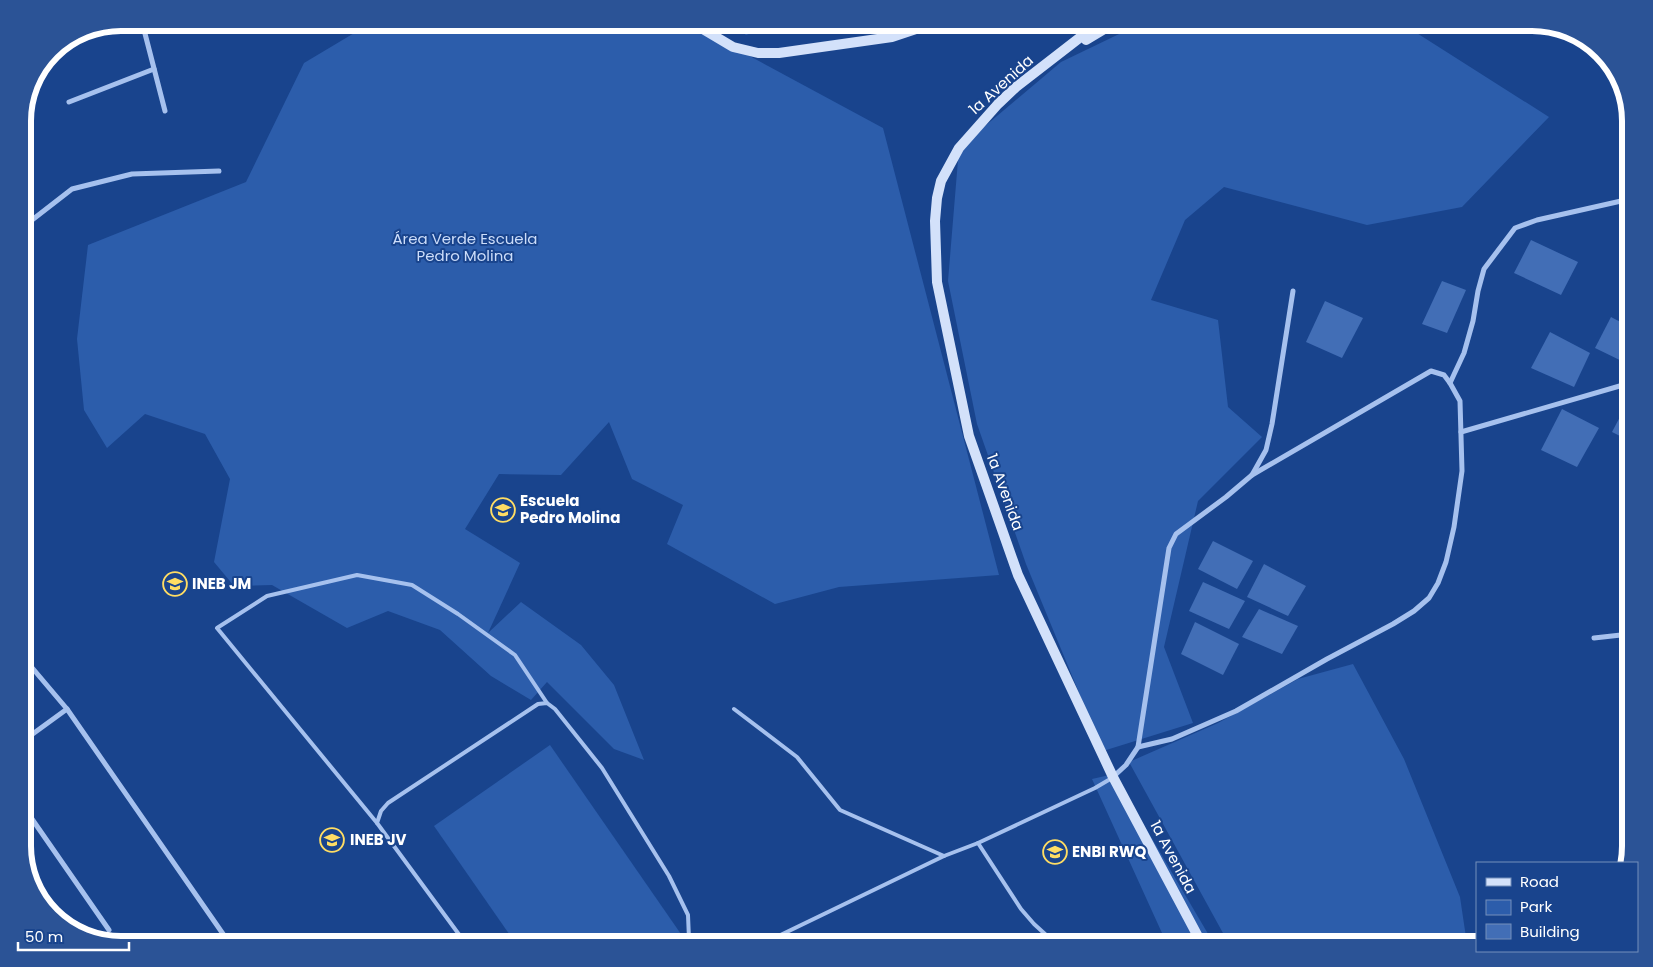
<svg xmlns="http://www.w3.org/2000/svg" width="1653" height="967" font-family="Poppins,sans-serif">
<rect width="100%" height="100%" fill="#19448d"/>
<g fill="#2c5dab">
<polygon points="371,23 706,23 733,47 883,128 999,575 839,587 775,604 667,544 683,505 632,479 609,422 561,475 499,474 465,529 520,563 488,633 521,602 581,645 614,685 644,760 614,749 547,682 531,700 491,676 440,630 388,611 347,628 272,585 234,586 214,562 230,479 205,434 145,414 107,448 84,410 77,339 88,245 246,182 304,63"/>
<polygon points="731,23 780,23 746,35"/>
<polygon points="1142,23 1401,23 1549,117 1462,207 1367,225 1224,187 1185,220 1151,300 1218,320 1228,407 1262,437 1198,501 1164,647 1193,723 1103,751 1026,564 977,424 948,281 959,148 1061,62"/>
<polygon points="1353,664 1404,759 1460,897 1467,944 1229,944 1129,762 1218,723 1298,679"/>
<polygon points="550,745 683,937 672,944 516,944 434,826"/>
<polygon points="1114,774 1214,944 1167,944 1092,779"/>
</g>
<g fill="#426eb6">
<polygon points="1531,240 1578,262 1561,295 1514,273"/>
<polygon points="1442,281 1466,290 1447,333 1422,324"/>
<polygon points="1325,301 1363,318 1342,358 1306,342"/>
<polygon points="1611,317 1630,327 1630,365 1595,348"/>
<polygon points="1550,332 1590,353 1574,387 1531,368"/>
<polygon points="1630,398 1630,441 1612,432"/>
<polygon points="1562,409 1599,428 1577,467 1541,450"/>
<polygon points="1213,541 1253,561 1237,589 1198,569"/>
<polygon points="1264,564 1306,586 1288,616 1247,597"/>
<polygon points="1203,582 1245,601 1229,629 1189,611"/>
<polygon points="1259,609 1298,626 1282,654 1242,637"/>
<polygon points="1195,622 1239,644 1223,675 1181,654"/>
</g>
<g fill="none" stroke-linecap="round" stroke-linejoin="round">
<g stroke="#a6c1ee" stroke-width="4">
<polyline points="734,709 797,757 840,810 944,856 978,843 1095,788 1112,778"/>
<polyline points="377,823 217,628 267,596 357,575 412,585 458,614 515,655 547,703"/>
<polyline points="978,843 1021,909 1034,924 1056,944"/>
<polyline points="466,944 377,823 381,811 388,803 538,704 547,703 555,709 602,768 669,876 688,915 689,939 688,944"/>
<polyline points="762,944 944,856"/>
</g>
<g stroke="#a6c1ee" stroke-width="5">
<polyline points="142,22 165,111"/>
<polyline points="84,30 129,22"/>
<polyline points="69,102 154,69"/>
<polyline points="23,227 72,189 132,174 219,171"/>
<polyline points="1450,383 1464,353 1473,321 1478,291 1484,269 1515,228 1537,220 1630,199"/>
<polyline points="1461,432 1630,383"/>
<polyline points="1594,638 1630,634"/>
<polyline points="23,657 67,709 230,944"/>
<polyline points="23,741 67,709"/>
<polyline points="1138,747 1172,739 1236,711 1327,659 1393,624 1414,611 1429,598 1438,583 1446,562 1454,527 1462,471 1460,401 1450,383 1444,375 1431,371 1252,475"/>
<polyline points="1113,777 1126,765 1138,747 1169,548 1176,534 1226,497 1252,475 1266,450 1272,424 1293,291"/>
<polyline points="23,806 109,930"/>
</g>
<g stroke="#d3e1fa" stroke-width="10">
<polyline points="691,22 733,47 758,53 779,53 892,37 937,22"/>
<polyline points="1100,22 1016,87 998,104 959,148 941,181 937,198 935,221 937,282 969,436 1018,575 1113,777 1202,944"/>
<polyline points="1086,40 1116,22"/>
</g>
</g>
<defs>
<g id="school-ring" transform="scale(1.25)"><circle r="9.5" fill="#19448d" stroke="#ffdd63" stroke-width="1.5"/><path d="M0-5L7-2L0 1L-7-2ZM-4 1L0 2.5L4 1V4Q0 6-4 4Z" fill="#ffdd63"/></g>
</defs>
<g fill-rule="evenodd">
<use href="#school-ring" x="503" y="510"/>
<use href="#school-ring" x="175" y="584"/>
<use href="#school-ring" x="332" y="840"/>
<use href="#school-ring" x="1055" y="852"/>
</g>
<g text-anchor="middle" stroke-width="4" stroke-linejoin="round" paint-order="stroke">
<g font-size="15" fill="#fff" stroke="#19448d">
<text transform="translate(1001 85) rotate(-42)" y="5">1a Avenida</text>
<text transform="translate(1005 492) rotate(70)" y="5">1a Avenida</text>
<text transform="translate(1173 857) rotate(62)" y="5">1a Avenida</text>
</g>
<g font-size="15" fill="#ccddfa" stroke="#19448d">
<text x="465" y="244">Área Verde Escuela<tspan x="465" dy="17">Pedro Molina</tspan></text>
</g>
<g font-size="15" font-weight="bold" fill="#fff" stroke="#19448d" text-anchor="start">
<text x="520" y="506">Escuela<tspan x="520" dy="17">Pedro Molina</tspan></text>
<text x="192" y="589">INEB JM</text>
<text x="350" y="845">INEB JV</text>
<text x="1072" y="857">ENBI RWQ</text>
</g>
</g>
<path d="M0 0H1653V967H0ZM121 31H1532A90 90 0 0 1 1622 121V846A90 90 0 0 1 1532 936H121A90 90 0 0 1 31 846V121A90 90 0 0 1 121 31Z" fill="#2b5396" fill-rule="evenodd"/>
<path fill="none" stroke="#fff" stroke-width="6" d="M121 31H1532A90 90 0 0 1 1622 121V846A90 90 0 0 1 1532 936H121A90 90 0 0 1 31 846V121A90 90 0 0 1 121 31Z"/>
<rect x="1476" y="862" width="162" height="90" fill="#19448d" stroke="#758fbb"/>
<rect x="1486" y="878" width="25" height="8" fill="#d3e1fa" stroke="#758fbb"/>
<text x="1520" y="887" font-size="15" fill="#ffffff">Road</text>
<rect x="1486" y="900" width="25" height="15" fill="#2c5dab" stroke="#758fbb"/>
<text x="1520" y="912" font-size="15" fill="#ffffff">Park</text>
<rect x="1486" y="924" width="25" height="15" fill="#426eb6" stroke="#758fbb"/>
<text x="1520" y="937" font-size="15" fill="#ffffff">Building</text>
<path d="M18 942v8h111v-8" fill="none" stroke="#ffffff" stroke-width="2.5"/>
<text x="25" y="942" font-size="15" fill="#ffffff" stroke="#19448d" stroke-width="4" paint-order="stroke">50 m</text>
</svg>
